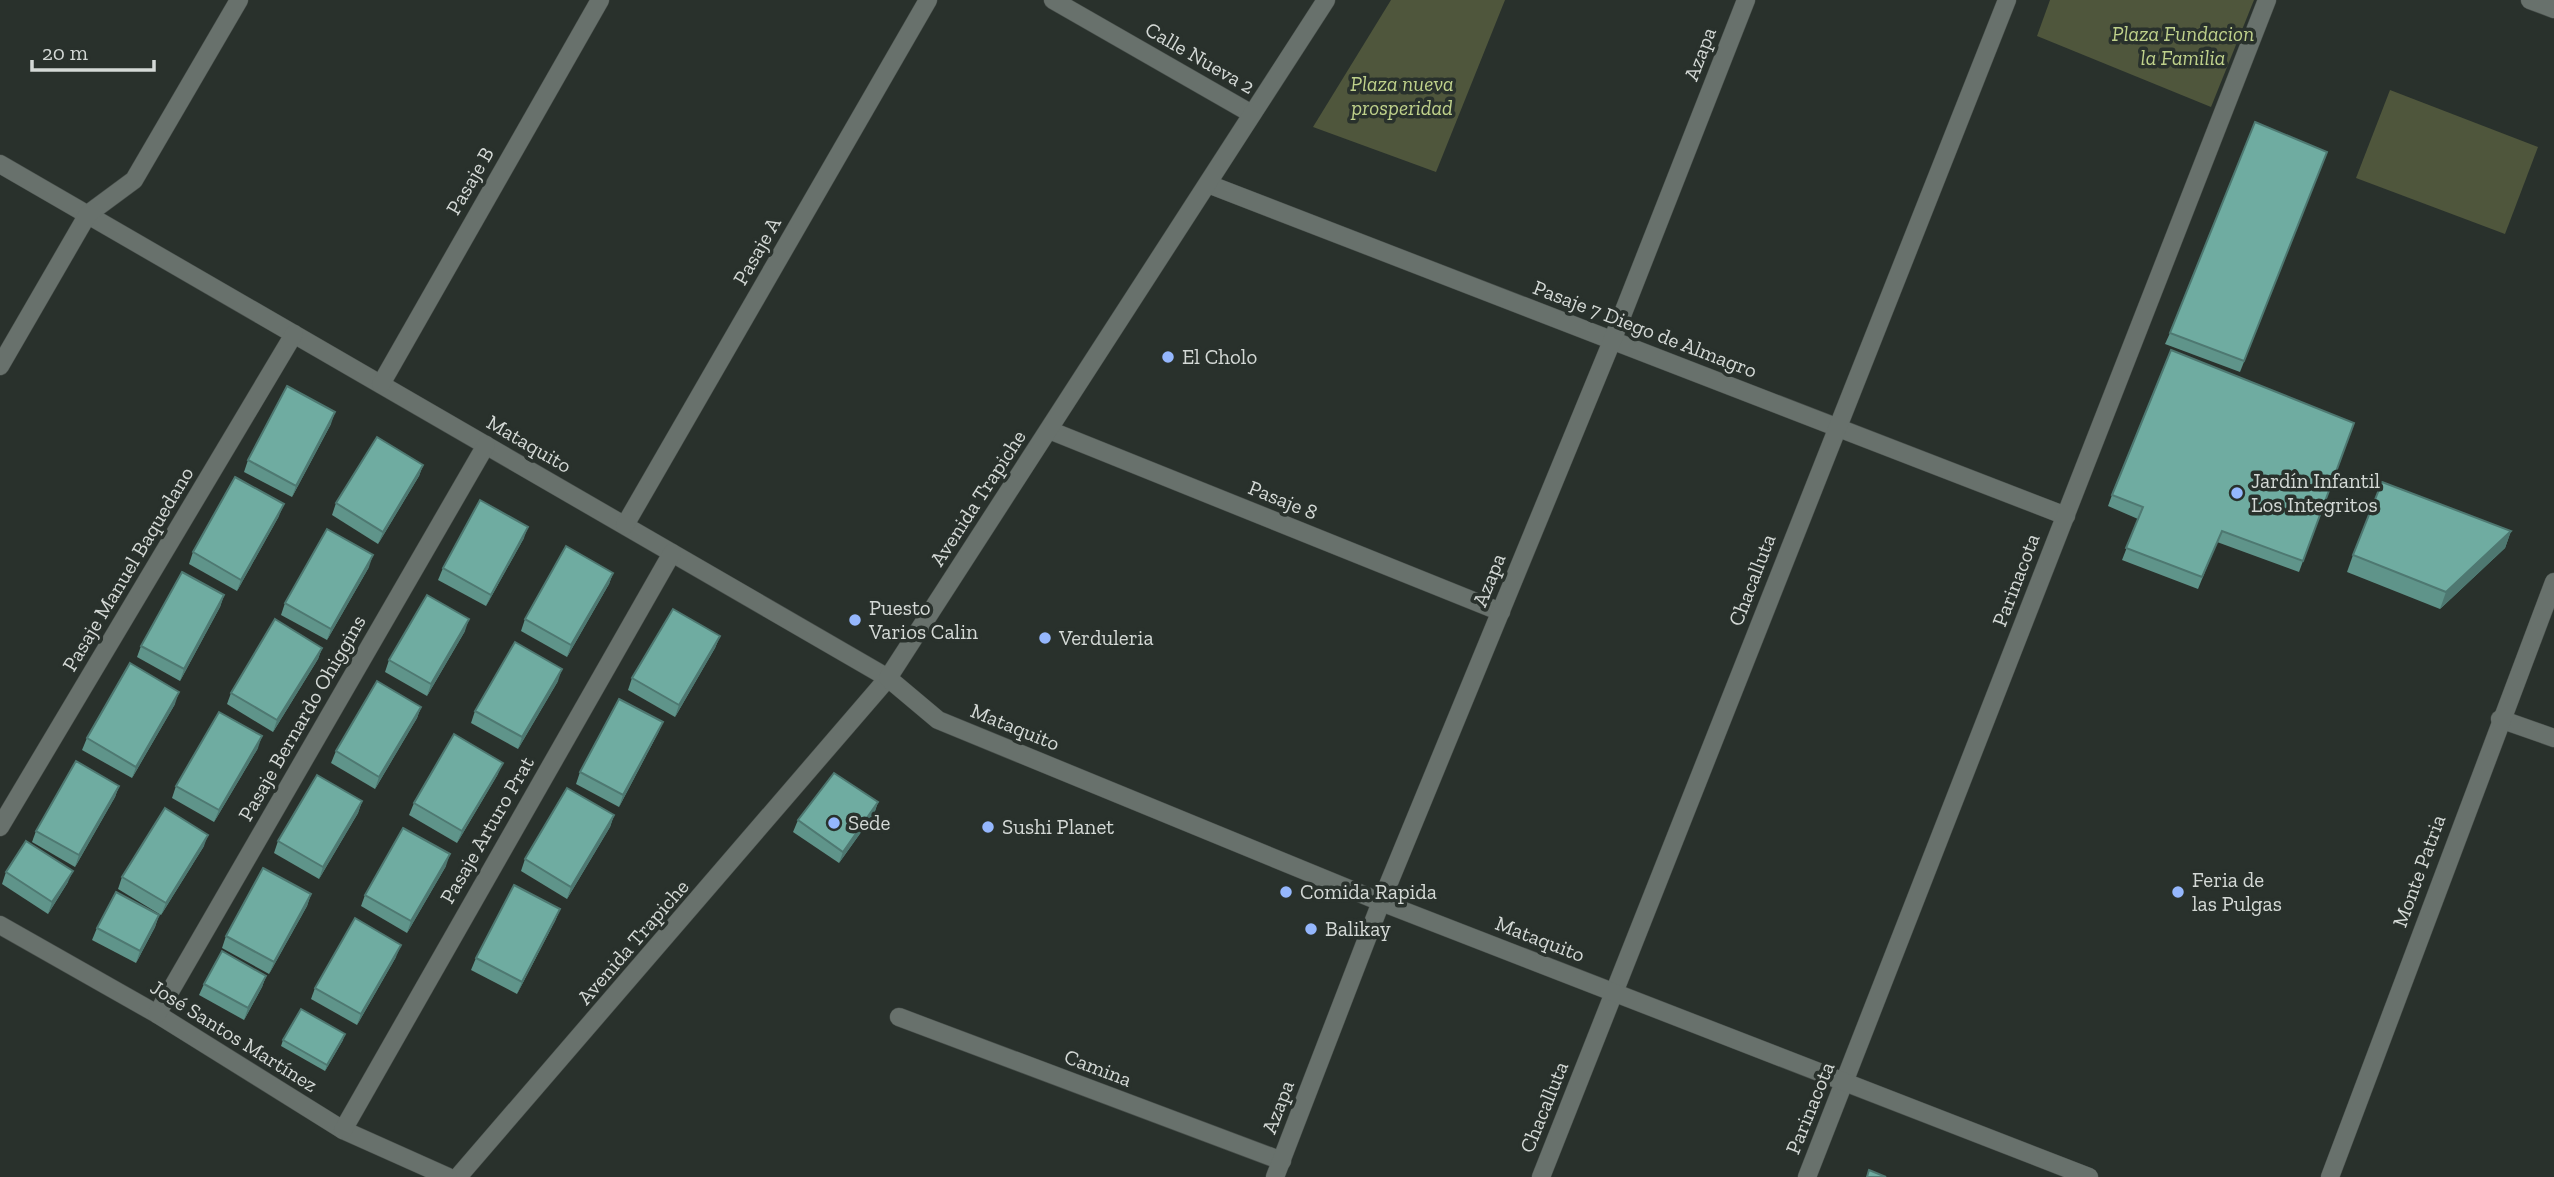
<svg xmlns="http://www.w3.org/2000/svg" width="2554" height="1177" viewBox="0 0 2554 1177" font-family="'Zilla Slab',serif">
<rect width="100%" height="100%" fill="#29312c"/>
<!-- green -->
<g fill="#4f563c">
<path d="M1391,0H1505L1436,172L1313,127Z"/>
<path d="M2050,0H2254L2211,107L2037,36Z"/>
<path d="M2390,90L2538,147L2505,234L2356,178Z"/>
</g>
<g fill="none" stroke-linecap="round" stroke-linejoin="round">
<defs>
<g id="minor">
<path d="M1053,0L1252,114"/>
<path d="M2530,0L2554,9"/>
<path d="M0,164L888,678L458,1177"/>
<path d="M1208,184L2066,516"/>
<path d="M0,366L88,214L134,180L239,0"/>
<path d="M381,384L600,0"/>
<path d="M1049,430L1501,612"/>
<path d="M625,525L928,0"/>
<path d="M2500,719L2554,738"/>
<path d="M0,827L294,334"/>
<path d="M0,925L157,1014L343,1130L448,1177"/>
<path d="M157,1014L486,445"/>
<path d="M899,1017L1282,1161"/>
<path d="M343,1130L672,553"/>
<path d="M1275,1177L1381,902L1612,341L1746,0"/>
<path d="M1541,1177L2007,0"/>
<path d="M1807,1177L2267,0"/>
<path d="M2330,1177L2554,582"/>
</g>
<path id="tertiary" d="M1326,0L888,678L938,720L1381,902L2089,1177"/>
</defs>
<!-- minor casing -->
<use href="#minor" stroke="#484f4b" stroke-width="19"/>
<!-- tertiary casing -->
<use href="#tertiary" stroke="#484f4b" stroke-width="19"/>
<!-- minor -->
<use href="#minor" stroke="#68716c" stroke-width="18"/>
<!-- tertiary -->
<use href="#tertiary" stroke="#68716c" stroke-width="18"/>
</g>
<!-- wall -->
<g fill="#5f948a">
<path d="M2327,152L2240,372L2165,344L2170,333Z"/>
<path d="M2354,423L2299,572L2217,542L2198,589L2122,560L2138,519L2108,506L2112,495Z"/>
<path d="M331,424L292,497L244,472L248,460Z"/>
<path d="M423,465L419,476L378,544L332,515L336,503Z"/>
<path d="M279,516L237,591L189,564L193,552Z"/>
<path d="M2511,531L2505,548L2440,609L2347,572L2353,555Z"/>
<path d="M524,538L486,606L438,580L443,568Z"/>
<path d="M369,567L327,640L281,615L285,603Z"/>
<path d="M613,573L609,584L567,657L521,631L525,619Z"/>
<path d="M224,595L220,607L180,681L137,657L141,646Z"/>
<path d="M465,631L427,696L385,672L389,660Z"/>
<path d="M720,636L715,648L675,717L628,690L632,678Z"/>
<path d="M322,648L318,659L273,732L227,704L231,693Z"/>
<path d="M558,681L518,749L471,723L475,711Z"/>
<path d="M175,704L132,778L82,750L87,738Z"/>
<path d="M421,707L417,718L375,789L331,763L336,751Z"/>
<path d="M663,722L658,733L619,807L576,784L580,772Z"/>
<path d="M258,748L214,822L172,798L176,786Z"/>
<path d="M498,774L457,843L409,815L414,803Z"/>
<path d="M119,786L115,797L75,867L32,842L36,831Z"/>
<path d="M362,801L358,813L319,879L274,853L278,841Z"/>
<path d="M878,802L874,814L839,863L793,832L798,820Z"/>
<path d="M614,815L610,827L567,899L521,871L525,859Z"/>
<path d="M204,846L161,915L118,889L122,877Z"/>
<path d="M446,866L407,933L361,906L365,895Z"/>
<path d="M6,872L68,882L48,914L2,884Z"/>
<path d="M311,894L307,906L269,974L222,948L226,936Z"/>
<path d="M560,909L555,921L517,994L471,970L476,958Z"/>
<path d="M159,915L155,927L136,963L92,940L97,928Z"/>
<path d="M396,957L357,1025L311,999L315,988Z"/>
<path d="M266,976L262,987L244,1020L199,995L204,984Z"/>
<path d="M283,1040H343L325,1071L281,1046Z"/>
</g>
<!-- shaded-wall -->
<g fill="#4e7871">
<path d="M335,412L331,424L292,497L296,486Z"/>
<path d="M423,465L419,476L378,544L383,532Z"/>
<path d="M284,504L279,516L237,591L241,580Z"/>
<path d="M528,527L524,538L486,606L491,595Z"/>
<path d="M2511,531L2505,548L2440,609L2446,592Z"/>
<path d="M373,555L369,567L327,640L331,629Z"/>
<path d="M613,573L609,584L567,657L571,645Z"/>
<path d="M224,595L220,607L180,681L184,669Z"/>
<path d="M469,619L465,631L427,696L431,684Z"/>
<path d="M720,636L715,648L675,717L679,705Z"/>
<path d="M322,648L318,659L273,732L277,720Z"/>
<path d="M562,669L558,681L518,749L522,737Z"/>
<path d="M179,692L175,704L132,778L136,767Z"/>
<path d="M421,707L417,718L375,789L379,777Z"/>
<path d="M663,722L658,733L619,807L623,795Z"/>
<path d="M262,736L258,748L214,822L219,810Z"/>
<path d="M503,763L498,774L457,843L462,831Z"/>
<path d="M119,786L115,797L75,867L79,855Z"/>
<path d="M362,801L358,813L319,879L323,867Z"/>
<path d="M878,802L874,814L839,863L843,852Z"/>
<path d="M614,815L610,827L567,899L571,887Z"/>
<path d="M208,835L204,846L161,915L166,903Z"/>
<path d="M450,854L446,866L407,933L411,921Z"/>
<path d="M73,871L68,882L48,914L52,902Z"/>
<path d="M311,894L307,906L269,974L274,962Z"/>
<path d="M560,909L555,921L517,994L522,982Z"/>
<path d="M159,915L155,927L136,963L140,951Z"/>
<path d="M401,945L396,957L357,1025L361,1014Z"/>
<path d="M266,976L262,987L244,1020L248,1008Z"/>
<path d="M345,1034L343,1040L325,1071L327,1065Z"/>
</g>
<!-- building -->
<g fill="#6faca1" stroke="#4e7871" stroke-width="2">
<path d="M2255,122L2327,152L2244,361L2170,333Z"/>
<path d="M2171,350L2354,423L2303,561L2222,531L2202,577L2126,548L2143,507L2112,495Z"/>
<path d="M287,386L335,412L296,486L248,460Z"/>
<path d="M377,437L423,465L383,532L336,503Z"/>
<path d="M235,477L284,504L241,580L193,552Z"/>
<path d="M2382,482L2511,531L2446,592L2353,555Z"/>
<path d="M480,500L528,527L491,595L443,568Z"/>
<path d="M327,529L373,555L331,629L285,603Z"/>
<path d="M566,546L613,573L571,645L525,619Z"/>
<path d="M182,572L224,595L184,669L141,646Z"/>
<path d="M427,595L469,619L431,684L389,660Z"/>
<path d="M673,609L720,636L679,705L632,678Z"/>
<path d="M275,619L322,648L277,720L231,693Z"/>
<path d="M515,642L562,669L522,737L475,711Z"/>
<path d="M130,663L179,692L136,767L87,738Z"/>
<path d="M377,681L421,707L379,777L336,751Z"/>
<path d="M619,699L663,722L623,795L580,772Z"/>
<path d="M219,712L262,736L219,810L176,786Z"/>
<path d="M454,734L503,763L462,831L414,803Z"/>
<path d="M76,761L119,786L79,855L36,831Z"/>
<path d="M834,773L878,802L843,852L798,820Z"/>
<path d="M317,775L362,801L323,867L278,841Z"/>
<path d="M567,788L614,815L571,887L525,859Z"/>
<path d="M165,808L208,835L166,903L122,877Z"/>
<path d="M403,828L450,854L411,921L365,895Z"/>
<path d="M26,841L73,871L52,902L6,872Z"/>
<path d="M263,868L311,894L274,962L226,936Z"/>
<path d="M514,885L560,909L522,982L476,958Z"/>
<path d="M116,892L159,915L140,951L97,928Z"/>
<path d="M355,918L401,945L361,1014L315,988Z"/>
<path d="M222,951L266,976L248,1008L204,984Z"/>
<path d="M301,1009L345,1034L327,1065L283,1040Z"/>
<path d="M1869,1170L1886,1177H1867Z"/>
</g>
<!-- markers -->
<g fill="#95b7fd" stroke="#29312c" stroke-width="2.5">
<circle cx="1168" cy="357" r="7"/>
<circle cx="2237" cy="493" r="7"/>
<circle cx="855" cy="620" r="7"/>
<circle cx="1045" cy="638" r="7"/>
<circle cx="834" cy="823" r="7"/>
<circle cx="988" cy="827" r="7"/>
<circle cx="1286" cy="892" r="7"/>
<circle cx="2178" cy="892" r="7"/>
<circle cx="1311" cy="929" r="7"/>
</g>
<g text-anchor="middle" stroke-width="7" stroke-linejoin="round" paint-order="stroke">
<!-- park labels -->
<g font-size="21" font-style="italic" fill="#bfd18b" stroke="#29312c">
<text x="2183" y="41">Plaza Fundacion<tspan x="2183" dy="24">la Familia</tspan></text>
<text x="1402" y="91">Plaza nueva<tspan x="1402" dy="24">prosperidad</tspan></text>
</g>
<!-- street labels -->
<g font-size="21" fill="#d4d9d6" stroke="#29312c">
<text transform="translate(1700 54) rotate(-69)" y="7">Azapa</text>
<text transform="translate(1200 58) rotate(30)" y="7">Calle Nueva 2</text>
<text transform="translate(470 181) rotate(-60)" y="7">Pasaje B</text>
<text transform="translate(757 251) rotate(-60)" y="7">Pasaje A</text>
<text transform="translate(1645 329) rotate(21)" y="7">Pasaje 7 Diego de Almagro</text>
<text transform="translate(529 444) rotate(30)" y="7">Mataquito</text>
<text transform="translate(978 498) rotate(-57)" y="7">Avenida Trapiche</text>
<text transform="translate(1283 500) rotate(22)" y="7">Pasaje 8</text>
<text transform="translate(128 569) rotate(-59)" y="7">Pasaje Manuel Baquedano</text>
<text transform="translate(1489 580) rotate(-68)" y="7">Azapa</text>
<text transform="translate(1752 580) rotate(-69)" y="7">Chacalluta</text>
<text transform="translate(2016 580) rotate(-69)" y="7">Parinacota</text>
<text transform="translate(302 718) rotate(-60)" y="7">Pasaje Bernardo Ohiggins</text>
<text transform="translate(1015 727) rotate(22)" y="7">Mataquito</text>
<text transform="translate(487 830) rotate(-60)" y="7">Pasaje Arturo Prat</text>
<text transform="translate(2419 871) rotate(-70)" y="7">Monte Patria</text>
<text transform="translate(1540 939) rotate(21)" y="7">Mataquito</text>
<text transform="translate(633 942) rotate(-49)" y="7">Avenida Trapiche</text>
<text transform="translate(234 1036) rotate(32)" y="7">José Santos Martínez</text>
<text transform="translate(1098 1068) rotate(21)" y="7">Camina</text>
<text transform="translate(1278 1107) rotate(-69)" y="7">Azapa</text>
<text transform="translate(1544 1107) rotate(-68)" y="7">Chacalluta</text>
<text transform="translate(1810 1108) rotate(-68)" y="7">Parinacota</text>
</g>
<!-- poi labels -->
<g font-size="21" fill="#d4d9d6" stroke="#29312c" text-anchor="start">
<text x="1182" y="364">El Cholo</text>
<text x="2251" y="488">Jardín Infantil<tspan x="2251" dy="24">Los Integritos</tspan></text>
<text x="869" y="615">Puesto<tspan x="869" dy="24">Varios Calin</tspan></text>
<text x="1059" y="645">Verduleria</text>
<text x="848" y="830">Sede</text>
<text x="1002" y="834">Sushi Planet</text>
<text x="2192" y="887">Feria de<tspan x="2192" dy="24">las Pulgas</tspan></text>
<text x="1300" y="899">Comida Rapida</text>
<text x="1325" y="936">Balikay</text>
</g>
</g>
<!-- scale -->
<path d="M32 60v10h122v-10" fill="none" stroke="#d4d9d6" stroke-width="3.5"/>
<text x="42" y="60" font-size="21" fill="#d4d9d6" stroke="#29312c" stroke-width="5" paint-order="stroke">20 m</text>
</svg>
